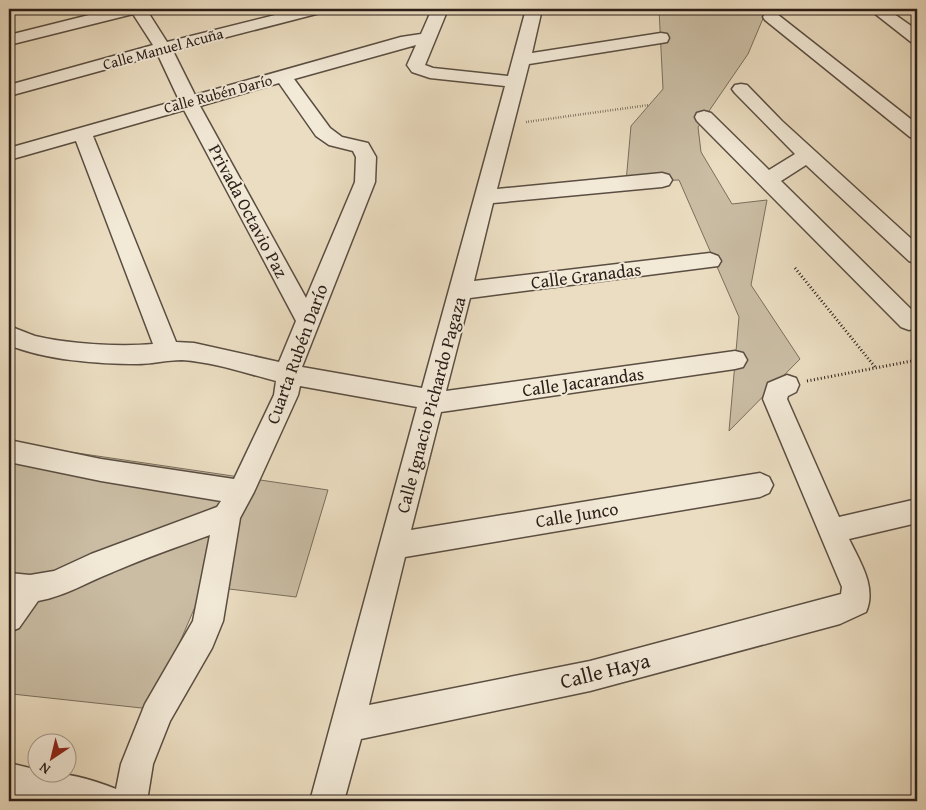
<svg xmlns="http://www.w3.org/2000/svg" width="926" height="810" viewBox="0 0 926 810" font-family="'Gentium Book Plus',serif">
<rect width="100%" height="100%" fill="#ebddc1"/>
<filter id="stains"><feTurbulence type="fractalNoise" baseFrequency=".004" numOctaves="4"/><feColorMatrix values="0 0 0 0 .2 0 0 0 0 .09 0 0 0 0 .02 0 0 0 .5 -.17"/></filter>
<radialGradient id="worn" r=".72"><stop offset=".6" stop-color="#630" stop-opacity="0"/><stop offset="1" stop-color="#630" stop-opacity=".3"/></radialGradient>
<!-- green -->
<g fill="#cabda4" stroke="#7a6e5e">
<path d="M659,9H767L748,54L698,127L701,152L732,204L767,200L751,285L800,359L729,431L739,317L679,180L626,182L631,126L663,89Z"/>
<path d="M9,443L328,490L296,597L204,586L151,709L12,694L9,700Z"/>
</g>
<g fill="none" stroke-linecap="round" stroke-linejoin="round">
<defs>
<g id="minor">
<path d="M113,9H146L167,42L299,9H326L324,12L173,51L195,95L401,37L421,34L432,9H448L425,65L433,68L508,76L526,9H542L532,53L661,33L667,34L669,38L667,42L661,43L529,64L497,189L662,173L669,175L672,180L669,185L662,187L493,203L474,281L710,253L718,256L721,261L718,266L470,298L446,391L735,351L743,353L747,360L743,367L735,369L441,412L411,530L760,473L769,477L773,485L769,493L760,497L405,557L369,705L590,661L841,594L842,587L763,399L768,383L787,375L796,378L799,385L796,392L788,396L787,399L839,517L917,499V523L849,539C860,562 877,587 866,612L840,624L590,691L361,739L344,801H310L417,407L300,386L298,395L254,492L240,518L223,621L212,648L170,721L153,764L147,801H30L9,797V763L38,770V772C63,772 92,779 116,789L121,764L145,704L193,621L210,535C177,547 145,558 113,572C87,582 66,596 38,601L19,628L9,632V573L30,575L54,571L91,554L217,507L221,501L101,481L9,462V440L101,459L234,479L274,395L276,381C245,373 213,362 182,360C167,360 152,364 137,364C98,364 45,360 9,345V326C18,329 26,333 35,336C68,344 119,347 153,344L76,141L9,160V148L179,100L158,55L9,96V85L153,45L133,14L9,45V35ZM416,45L407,65L412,72L430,78L505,86L422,388L302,367L375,182L376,157L368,143L342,137L330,128L294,79ZM279,83L316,136L329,145L353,151L356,157L355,182L306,298L200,106ZM184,110L296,321L279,362L194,343L176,342L93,136Z"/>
<path d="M869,9H887L917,30V43L911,42Z"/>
<path d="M771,12L777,14L917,124V139L910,137L765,20L763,17L765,14Z"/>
<path d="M741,84L747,85L782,121L917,244V264L909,261L806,165L781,181L917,315V327L909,330L901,327L697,121L695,117L697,113L704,111L711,113L769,170L795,154L735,93L732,89L735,85Z"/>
</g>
</defs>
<!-- minor casing -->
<use href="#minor" stroke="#5a4e42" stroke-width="3"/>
<!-- path-far1 -->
<path stroke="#2a1e18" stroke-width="2.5" stroke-dasharray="0.5 2" stroke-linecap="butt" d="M526,122L649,105"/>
<!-- path -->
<g stroke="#2a1e18" stroke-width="3" stroke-dasharray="1 2.5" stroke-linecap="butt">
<path d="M795,268L875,367"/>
<path d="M807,381L917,360"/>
</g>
<!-- minor -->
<use href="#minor" fill="#f2e9d7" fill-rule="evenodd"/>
</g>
<g text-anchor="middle" stroke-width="4" stroke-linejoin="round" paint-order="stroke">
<!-- far-street labels -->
<g font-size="15" fill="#2a1e18" stroke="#f2e9d7">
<text transform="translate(163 49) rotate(-15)" y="5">Calle Manuel Acuña</text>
<text transform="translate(218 94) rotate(-15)" y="5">Calle Rubén Darío</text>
</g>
<!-- street labels -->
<g font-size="18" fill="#2a1e18" stroke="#f2e9d7">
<text transform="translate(248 211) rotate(62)" y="6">Privada Octavio Paz</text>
<text transform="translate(586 276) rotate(-7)" y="6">Calle Granadas</text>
<text transform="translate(297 354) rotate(-70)" y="6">Cuarta Rubén Darío</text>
<text transform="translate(583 382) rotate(-8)" y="6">Calle Jacarandas</text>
<text transform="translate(431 405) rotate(-75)" y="6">Calle Ignacio Pichardo Pagaza</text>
<text transform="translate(577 515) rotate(-9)" y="6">Calle Junco</text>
</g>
<!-- near-street labels -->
<g font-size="21" fill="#2a1e18" stroke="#f2e9d7">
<text transform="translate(605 671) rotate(-14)" y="7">Calle Haya</text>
</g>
</g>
<!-- margin -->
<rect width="926" height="810" fill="none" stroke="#ebddc1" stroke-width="30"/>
<rect x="10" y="10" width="906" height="790" fill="none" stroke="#2a1e18" stroke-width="2.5"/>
<rect x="15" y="15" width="896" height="780" fill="none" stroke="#2a1e18"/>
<!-- north arrow -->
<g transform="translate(52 758) rotate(215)"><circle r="24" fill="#f2e9d7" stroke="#a2988b"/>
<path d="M0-4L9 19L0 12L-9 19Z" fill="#8f2418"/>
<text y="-8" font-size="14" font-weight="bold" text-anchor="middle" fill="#2a1e18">N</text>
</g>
<rect width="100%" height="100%" filter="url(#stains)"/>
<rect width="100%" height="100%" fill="url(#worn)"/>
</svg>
